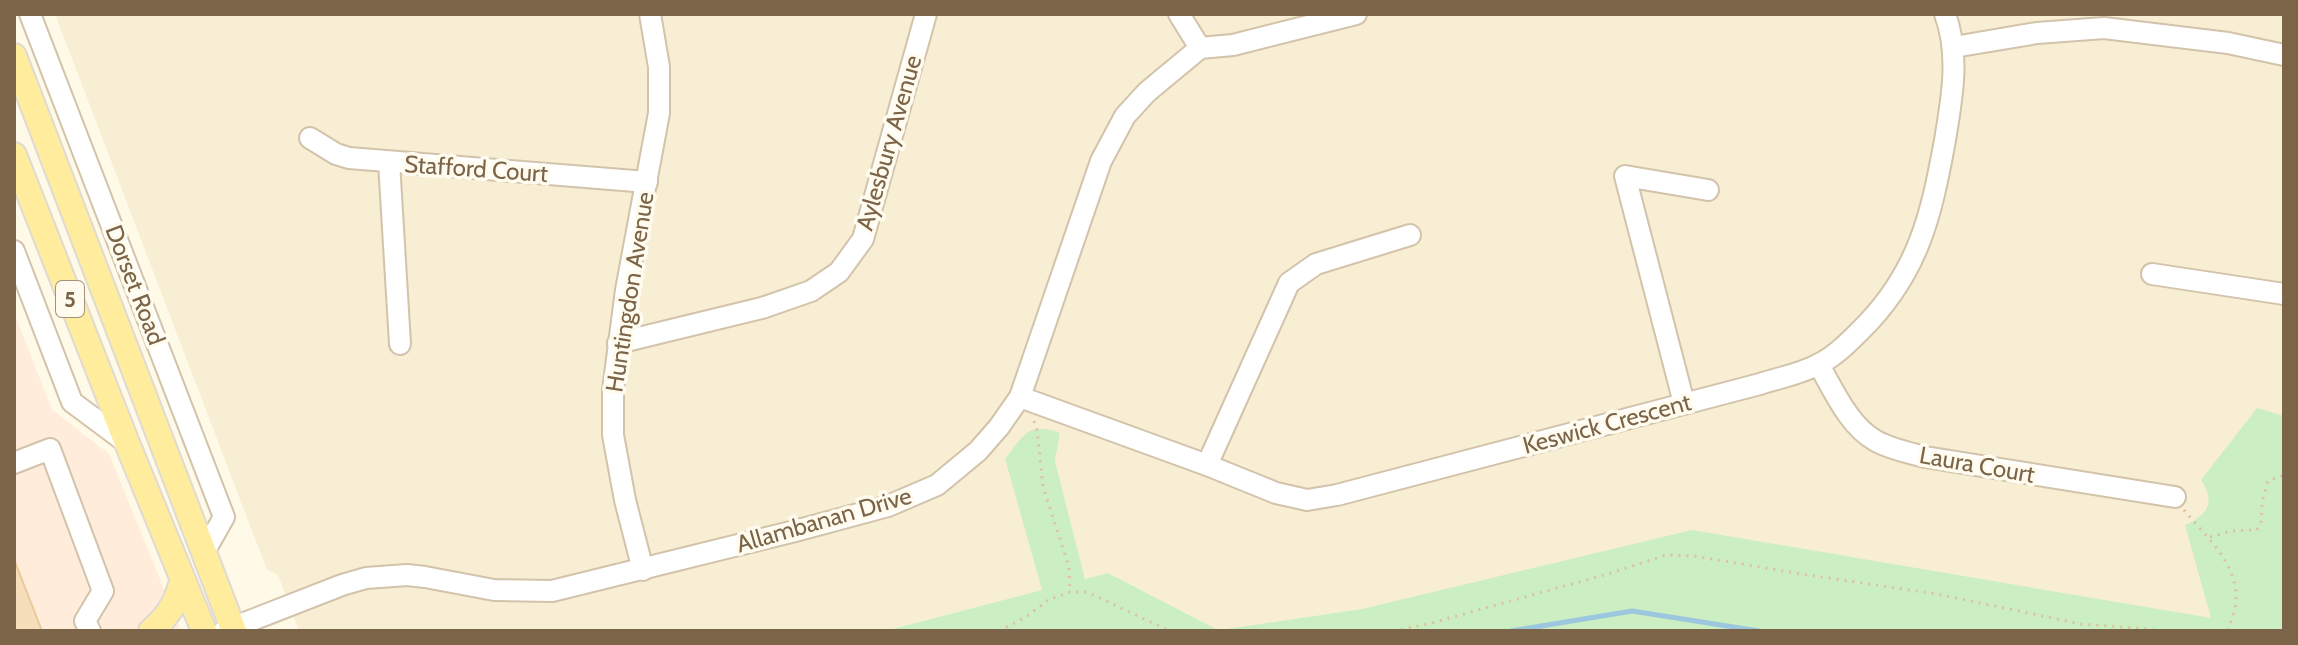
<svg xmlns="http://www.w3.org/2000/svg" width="2298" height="645" viewBox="0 0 2298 645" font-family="Cabin,sans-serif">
<rect width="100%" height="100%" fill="#fefae7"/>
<!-- residential -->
<path fill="#f7eed4" d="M55,14H2284V630L1362,609L1218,630L1108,573L1085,579L1055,461L1060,433L1005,459L1042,590L885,631H299L278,575L267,570Z"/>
<!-- commercial -->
<path fill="#ffecda" d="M14,313L52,410L109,454L181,631H14Z"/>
<!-- park -->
<path fill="#cceec3" d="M2257,408L2284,416V631H885L1042,590L1005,459C1023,436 1028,421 1060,433L1055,461L1085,579L1108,573L1218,630L1362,609L1692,530L2211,618L2185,525C2208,515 2216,502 2201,480Z"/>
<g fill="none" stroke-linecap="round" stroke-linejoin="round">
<!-- stream -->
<path stroke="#9dc7de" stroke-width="5" d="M1511,631L1632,611L1759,631"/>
</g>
<!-- building -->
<path fill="#f7debb" stroke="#ebc99a" stroke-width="2" d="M14,562H15L42,631H14Z"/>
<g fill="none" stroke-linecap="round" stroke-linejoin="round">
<defs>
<g id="minor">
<path d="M30,14L224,517L203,554"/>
<path d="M1179,14L1200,48"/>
<path d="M1954,47L2037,33L2104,28L2228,43L2284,55"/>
<path d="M310,138L336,154L349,158L647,182"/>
<path d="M389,162L400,344"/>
<path d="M14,251L72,402L127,443"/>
<path d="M2152,274L2284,294"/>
<path d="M618,343L762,308L811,291L839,272L863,239L926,14"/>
<path d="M1819,365C1834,391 1849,426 1876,441C1891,449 1909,453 1925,457L2175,497"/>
<path d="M1020,397L1207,465L1276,493L1307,500L1337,495L1760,384C1778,378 1800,374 1817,365C1833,358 1848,343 1860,331C1918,274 1931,217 1945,140C1952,98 1960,55 1945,14"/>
<path d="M1684,403L1625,176L1708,190"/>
<path d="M14,463L50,449L103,591L85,621L90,631"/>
<path d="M1207,465L1289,283L1316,264L1410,235"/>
<path d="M643,570L625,500L613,435V390L626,290L659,113V67L650,14"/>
<path d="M224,631L342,585L366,578L407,575L425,577L494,590L552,591L795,531L888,506L937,485L978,451L999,427L1020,397L1101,161L1125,116L1147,92L1200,48L1233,45L1356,14"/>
</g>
<g id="major">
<path d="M14,56L234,631"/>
<path d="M14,155L127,443L204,631"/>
<path d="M151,631C169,615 175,605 182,582"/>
</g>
</defs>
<!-- minor casing -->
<use href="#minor" stroke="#d2c3aa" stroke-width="24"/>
<!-- major casing -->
<use href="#major" stroke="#dfdad3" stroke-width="28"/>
<!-- path -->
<g stroke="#ddc29d" stroke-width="3" stroke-dasharray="2 6" stroke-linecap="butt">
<path d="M1034,421L1037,430L1043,487L1069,567L1070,592"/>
<path d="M2184,510C2206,537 2238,563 2236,601C2236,610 2231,622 2227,631"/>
<path d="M2210,537L2231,531L2257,530L2261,523L2262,502L2268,481L2284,475"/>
<path d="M999,631L1026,617L1048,600L1070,592H1087L1170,631"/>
<path d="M1393,631L1428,624L1611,573L1666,555L1694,556L1801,574L1937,594L2081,624L2149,629L2157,631"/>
</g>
<!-- minor -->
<use href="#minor" stroke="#fff" stroke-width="20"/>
<!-- major -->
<use href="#major" stroke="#ffed9d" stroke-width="24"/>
</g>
<g text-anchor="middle" stroke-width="7" stroke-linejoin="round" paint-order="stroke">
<!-- shield labels -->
<rect fill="#fffcef" stroke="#a3927a" stroke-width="2" x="56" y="281" width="28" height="36" rx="6"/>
<g font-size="22" font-weight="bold" fill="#7b6448">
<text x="70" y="307">5</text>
</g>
<!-- street labels -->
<g font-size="24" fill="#7b6448" stroke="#fffcef">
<text transform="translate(889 143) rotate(-74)" y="8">Aylesbury Avenue</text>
<text transform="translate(476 169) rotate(4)" y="8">Stafford Court</text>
<text transform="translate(135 285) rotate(69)" y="8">Dorset Road</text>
<text transform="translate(630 292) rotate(-81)" y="8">Huntingdon Avenue</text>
<text transform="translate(1607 424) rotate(-15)" y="8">Keswick Crescent</text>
<text transform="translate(1977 465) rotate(10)" y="8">Laura Court</text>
<text transform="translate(824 520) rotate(-16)" y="8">Allambanan Drive</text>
</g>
</g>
<!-- border -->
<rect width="2298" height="645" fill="none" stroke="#7b6448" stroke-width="32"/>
</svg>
